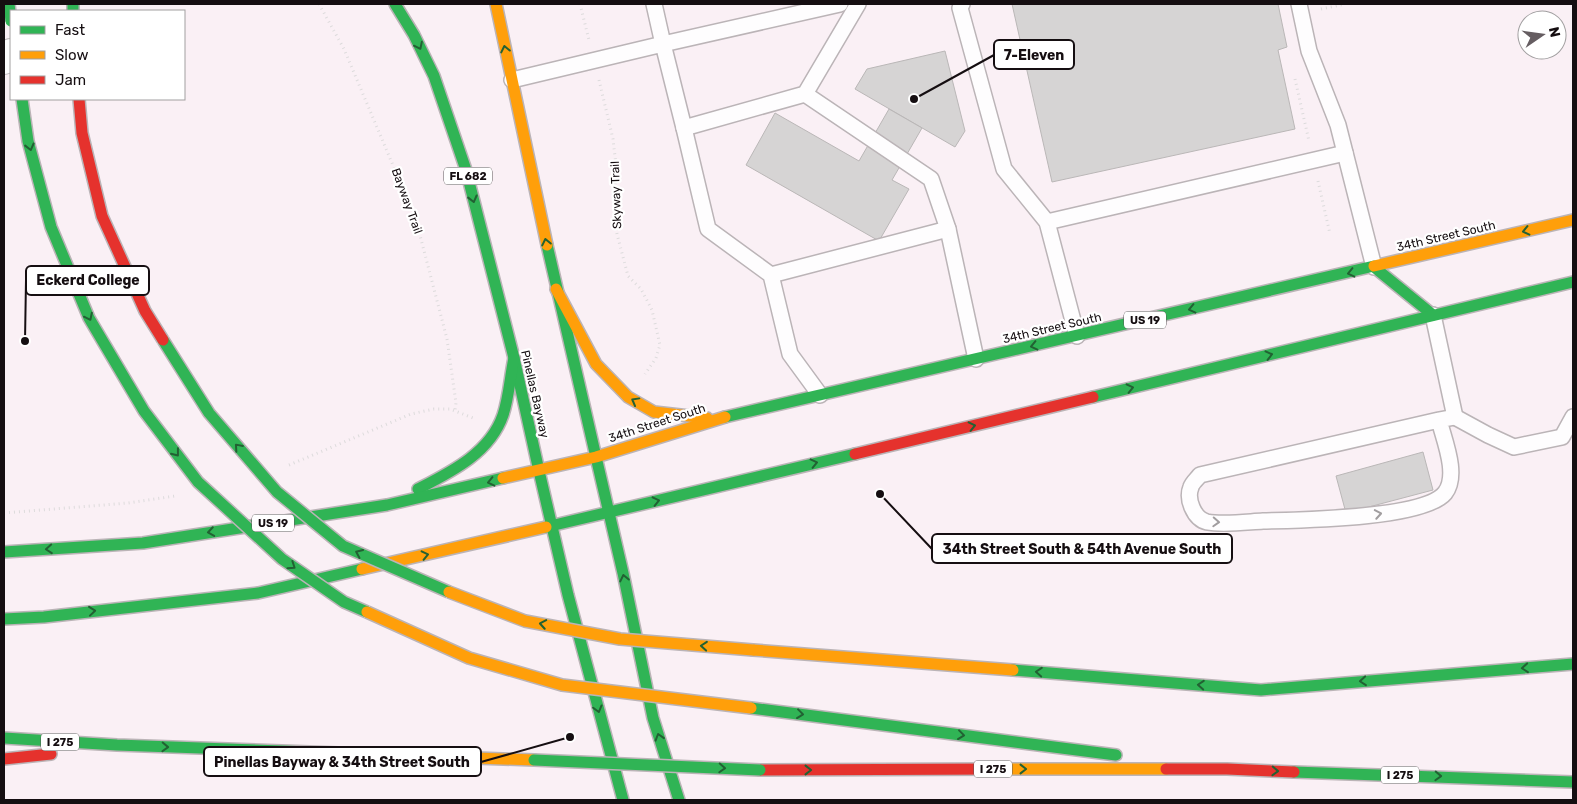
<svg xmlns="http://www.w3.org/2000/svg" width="1577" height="804" viewBox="0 0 1577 804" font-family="Rubik,sans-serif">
<rect width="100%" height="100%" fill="#faf0f5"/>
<!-- building -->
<g fill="#d6d4d4" stroke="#bab7b7">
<path d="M1012,4H1278L1287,47L1278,50L1295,129L1052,182Z"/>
<path d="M945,51L965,131L955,147L855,89L867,69Z"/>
<path d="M889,109L922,128L892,180L909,189L879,241L746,165L775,113L859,161Z"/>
<path d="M1423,452L1433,490L1346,513L1336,476Z"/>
</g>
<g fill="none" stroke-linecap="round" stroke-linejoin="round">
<defs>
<g id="lane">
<path d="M654,4L663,44L840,4"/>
<path d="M962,4L960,8L1004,169L1047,222L1077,336"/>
<path d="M1299,4L1309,51L1338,125L1374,267"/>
<path d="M512,80L663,44L684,128L708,229L771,275L790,354L820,395"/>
<path d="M805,94L931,179L948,229"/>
<path d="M684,128L805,94L858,4"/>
<path d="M1047,222L1345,153"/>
<path d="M771,275L948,229L976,359"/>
<path d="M1433,315L1455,417L1439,420L1200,475C1197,479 1192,483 1191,487C1186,499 1194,519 1207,522C1223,525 1246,522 1263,521C1298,520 1424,519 1445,493C1459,475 1444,440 1439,420"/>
<path d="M1455,417L1488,435L1514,447L1562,437L1573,417"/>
</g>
<path id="street" d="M4,60L11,53"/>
<g id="fast">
<path d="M73,4V11"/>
<path d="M395,4L414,35L434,76L466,170L514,358L539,471"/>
<path d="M547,245L596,457"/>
<path d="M1374,267L1433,315"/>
<path d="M1093,397L1573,282"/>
<path d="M725,417L1374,266"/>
<path d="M596,457L623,573L653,718L679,800"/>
<path d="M539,471L568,595L623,800"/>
<path d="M418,489C451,472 490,453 503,415C509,397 510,377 514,358"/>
<path d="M546,527L855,454"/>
<path d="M4,552L143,543L387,505L503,478"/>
<path d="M4,619L44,617L258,593L362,569"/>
<path d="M1013,670L1261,690L1573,664"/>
<path d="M751,708L1116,755"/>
<path d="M4,738L117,745L366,754"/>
<path d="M1294,772L1573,782"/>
</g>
<g id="slow">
<path d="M496,4L547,245"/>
<path d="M1374,266L1573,220"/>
<path d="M556,289L596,364L628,397L654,412L707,418"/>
<path d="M503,478L596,457L725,417"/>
<path d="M362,569L546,527"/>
<path d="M753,650L1013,670"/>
<path d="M366,754L534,760"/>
<path d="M997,769H1166"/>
</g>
<g id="jam">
<path d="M855,454L1093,397"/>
<path d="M4,759L51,754"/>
<path d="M1166,769H1227L1294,772"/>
<path d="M760,770L997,769"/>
</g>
</defs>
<!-- lane casing -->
<use href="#lane" stroke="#bbb4b7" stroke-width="18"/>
<!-- street casing -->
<use href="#street" stroke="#bbb4b7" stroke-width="30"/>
<!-- fast casing -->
<use href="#fast" stroke="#bbb4b7" stroke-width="14"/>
<!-- slow casing -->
<use href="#slow" stroke="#bbb4b7" stroke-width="14"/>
<!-- jam casing -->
<use href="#jam" stroke="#bbb4b7" stroke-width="14"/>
<!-- path -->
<g stroke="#dddbdc" stroke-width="3" stroke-dasharray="1 4" stroke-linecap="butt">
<path d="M319,4L344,49L416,220L447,339L456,403L455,410"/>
<path d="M580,4L589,40"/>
<path d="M1321,9L1345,4"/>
<path d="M1295,79L1309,141"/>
<path d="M599,80L613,139L616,165L614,208L617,234L628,276L641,289L652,310L660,345L656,358L645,374"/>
<path d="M1318,181L1330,234"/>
<path d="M289,465L411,414L434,409H450L473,418"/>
<path d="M4,513L128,503L175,496"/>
</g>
<!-- lane -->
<use href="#lane" stroke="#fefdfe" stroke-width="15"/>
<!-- street -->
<use href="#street" stroke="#fefdfe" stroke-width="28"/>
<!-- fast -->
<use href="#fast" stroke="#30b455" stroke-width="11"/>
<!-- slow -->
<use href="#slow" stroke="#ff9f0a" stroke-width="11"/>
<!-- jam -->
<use href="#jam" stroke="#e5322d" stroke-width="11"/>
<defs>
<g id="fast-bridge">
<path d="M9,4L11,21"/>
<path d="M22,99L28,141L51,227L89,318L144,411L198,482L282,559L344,602L367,612"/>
<path d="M163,340L209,413L277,492L343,546L449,592"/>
<path d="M534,760L760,770"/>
</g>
<g id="slow-bridge">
<path d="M449,592L525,621L620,639L753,650"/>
<path d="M367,612L469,658L562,685L751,708"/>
</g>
<path id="jam-bridge" d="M79,99L82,133L102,216L145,311L163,340"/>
</defs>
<!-- fast-bridge casing -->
<use href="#fast-bridge" stroke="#bbb4b7" stroke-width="14" stroke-linecap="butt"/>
<!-- slow-bridge casing -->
<use href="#slow-bridge" stroke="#bbb4b7" stroke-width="14" stroke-linecap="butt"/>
<!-- jam-bridge casing -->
<use href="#jam-bridge" stroke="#bbb4b7" stroke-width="14" stroke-linecap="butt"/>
<!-- fast-bridge -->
<use href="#fast-bridge" stroke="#30b455" stroke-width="11"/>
<!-- slow-bridge -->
<use href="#slow-bridge" stroke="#ff9f0a" stroke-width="11"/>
<!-- jam-bridge -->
<use href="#jam-bridge" stroke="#e5322d" stroke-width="11"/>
</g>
<!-- one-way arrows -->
<defs><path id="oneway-chevron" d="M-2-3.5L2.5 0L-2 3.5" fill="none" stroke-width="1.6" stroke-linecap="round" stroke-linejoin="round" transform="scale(1.25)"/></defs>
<g stroke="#226133">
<use href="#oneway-chevron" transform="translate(419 46) rotate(64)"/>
<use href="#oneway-chevron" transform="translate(505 49) rotate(-102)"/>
<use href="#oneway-chevron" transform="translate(30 147) rotate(76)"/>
<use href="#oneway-chevron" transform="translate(473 199) rotate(76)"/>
<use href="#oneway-chevron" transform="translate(1526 231) rotate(167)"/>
<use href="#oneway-chevron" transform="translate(546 242) rotate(-102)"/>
<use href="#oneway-chevron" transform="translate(1351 273) rotate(167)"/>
<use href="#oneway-chevron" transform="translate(1192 309) rotate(167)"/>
<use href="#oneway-chevron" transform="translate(89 317) rotate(64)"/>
<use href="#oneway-chevron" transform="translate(1034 346) rotate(167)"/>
<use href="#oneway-chevron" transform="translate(1269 355) rotate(-14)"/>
<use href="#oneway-chevron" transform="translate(1130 388) rotate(-13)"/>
<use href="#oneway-chevron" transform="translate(635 401) rotate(-151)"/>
<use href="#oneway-chevron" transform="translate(972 426) rotate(-13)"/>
<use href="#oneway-chevron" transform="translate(238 447) rotate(-131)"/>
<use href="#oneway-chevron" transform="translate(176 453) rotate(52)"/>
<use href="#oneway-chevron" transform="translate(814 463) rotate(-13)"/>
<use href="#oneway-chevron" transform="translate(491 482) rotate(167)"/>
<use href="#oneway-chevron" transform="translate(656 501) rotate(-13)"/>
<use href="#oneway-chevron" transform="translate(211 532) rotate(171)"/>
<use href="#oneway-chevron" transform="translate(49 549) rotate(176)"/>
<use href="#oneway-chevron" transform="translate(359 553) rotate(-156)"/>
<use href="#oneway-chevron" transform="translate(425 555) rotate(-13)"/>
<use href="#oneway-chevron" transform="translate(292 566) rotate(34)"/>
<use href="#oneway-chevron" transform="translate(624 578) rotate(-102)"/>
<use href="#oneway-chevron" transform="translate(92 611) rotate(-6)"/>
<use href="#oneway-chevron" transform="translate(543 624) rotate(-170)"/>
<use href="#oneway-chevron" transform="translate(704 646) rotate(-175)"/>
<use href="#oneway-chevron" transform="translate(1525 668) rotate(175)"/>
<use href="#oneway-chevron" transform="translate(1039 672) rotate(-176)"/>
<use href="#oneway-chevron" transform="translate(1363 681) rotate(175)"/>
<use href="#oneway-chevron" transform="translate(1201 685) rotate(-176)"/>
<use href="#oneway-chevron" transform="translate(598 709) rotate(75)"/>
<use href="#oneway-chevron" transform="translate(800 714) rotate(7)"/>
<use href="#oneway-chevron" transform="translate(961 735) rotate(7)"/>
<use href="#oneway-chevron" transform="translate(659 737) rotate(-107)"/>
<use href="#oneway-chevron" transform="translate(165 747) rotate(2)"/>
<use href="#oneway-chevron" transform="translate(722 768) rotate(3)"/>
<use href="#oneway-chevron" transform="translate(1023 769)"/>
<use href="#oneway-chevron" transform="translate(808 770)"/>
<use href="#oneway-chevron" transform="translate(1275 771) rotate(2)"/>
<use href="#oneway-chevron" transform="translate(1438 776) rotate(2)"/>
</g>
<g stroke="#a19d9f">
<use href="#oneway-chevron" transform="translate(1378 514) rotate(-10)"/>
<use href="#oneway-chevron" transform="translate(1216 522) rotate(3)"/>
</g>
<g text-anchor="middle" stroke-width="4.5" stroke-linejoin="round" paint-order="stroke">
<!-- shield labels -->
<g fill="#fff" stroke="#5b5658" stroke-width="1">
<rect x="444" y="167.5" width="48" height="17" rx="4"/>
<rect x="1124" y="311.5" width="42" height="17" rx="4"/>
<rect x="252" y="514.5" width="42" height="17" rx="4"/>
<rect x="41" y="733.5" width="38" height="17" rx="4"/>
<rect x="974" y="760.5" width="38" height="17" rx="4"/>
<rect x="1381" y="766.5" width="38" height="17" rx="4"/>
</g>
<g font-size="11" font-weight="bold" fill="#150e11">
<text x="468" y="180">FL 682</text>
<text x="1145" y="324">US 19</text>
<text x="273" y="527">US 19</text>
<text x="60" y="746">I 275</text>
<text x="993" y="773">I 275</text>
<text x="1400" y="779">I 275</text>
</g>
<!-- street labels -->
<g font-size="12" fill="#150e11" stroke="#fff">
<text transform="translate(616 195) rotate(-92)" y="4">Skyway Trail</text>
<text transform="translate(407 201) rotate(70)" y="4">Bayway Trail</text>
<text transform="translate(1446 236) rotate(-13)" y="4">34th Street South</text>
<text transform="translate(1052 328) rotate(-13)" y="4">34th Street South</text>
<text transform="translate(535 394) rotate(77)" y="4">Pinellas Bayway</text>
<text transform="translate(657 423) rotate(-18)" y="4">34th Street South</text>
</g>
</g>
<!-- callouts -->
<path fill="none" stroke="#150e11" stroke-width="2" d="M914 99L994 55M25 341L26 280M880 494L932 549M570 737L481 762"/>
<g fill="#150e11" stroke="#fff" stroke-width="2">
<circle cx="914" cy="99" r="5"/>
<circle cx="25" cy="341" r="5"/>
<circle cx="880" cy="494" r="5"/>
<circle cx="570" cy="737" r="5"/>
</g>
<g fill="#fff" stroke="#150e11" stroke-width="2">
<rect x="994" y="40" width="80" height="29" rx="5"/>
<rect x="26" y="266" width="123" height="29" rx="5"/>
<rect x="932" y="534" width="300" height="29" rx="5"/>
<rect x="204" y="747" width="277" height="29" rx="5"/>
</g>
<g font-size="14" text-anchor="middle" font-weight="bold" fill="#150e11">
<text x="1034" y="60">7-Eleven</text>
<text x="88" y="285">Eckerd College</text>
<text x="1082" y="554">34th Street South &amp; 54th Avenue South</text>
<text x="342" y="767">Pinellas Bayway &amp; 34th Street South</text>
</g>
<!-- border -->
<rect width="1577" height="804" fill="none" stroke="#150e11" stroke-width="10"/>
<!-- legend -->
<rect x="10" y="10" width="175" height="90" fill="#ffffff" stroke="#a19fa0"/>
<rect x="20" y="26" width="25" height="8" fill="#30b455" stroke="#a19fa0"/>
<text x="55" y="35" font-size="15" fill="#150e11">Fast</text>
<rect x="20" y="51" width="25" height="8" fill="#ff9f0a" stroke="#a19fa0"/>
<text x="55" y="60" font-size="15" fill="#150e11">Slow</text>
<rect x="20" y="76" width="25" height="8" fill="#e5322d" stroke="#a19fa0"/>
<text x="55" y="85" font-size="15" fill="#150e11">Jam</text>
<!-- north arrow -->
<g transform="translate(1542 35) rotate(77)"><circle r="24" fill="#ffffff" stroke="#a19fa0"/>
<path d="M0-4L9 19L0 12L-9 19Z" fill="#655d61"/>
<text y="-8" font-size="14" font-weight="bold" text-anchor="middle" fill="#150e11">N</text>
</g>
</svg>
